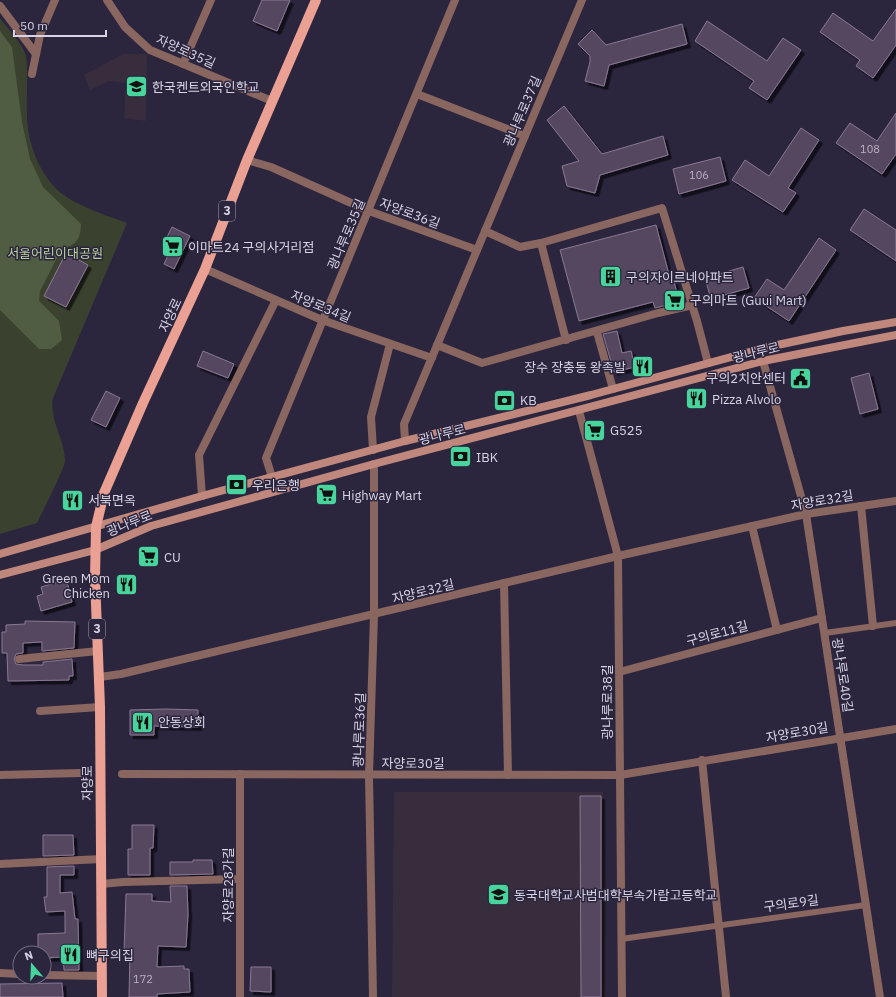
<svg xmlns="http://www.w3.org/2000/svg" width="896" height="997" viewBox="0 0 896 997" font-family="'IBM Plex Sans','Noto Sans KR',sans-serif">
<defs>
<filter id="shadow"><feDropShadow dx="3.5" dy="3.5" stdDeviation="0" flood-color="#0009"/></filter>
</defs>
<rect width="100%" height="100%" fill="#2b253e"/>
<!-- education -->
<g fill="#372d3c">
<path d="M123,54H147L146,121L124,118L126,83L109,81L90,90L84,75Z"/>
<path d="M394,792H603L606,997H392Z"/>
</g>
<!-- green -->
<path fill="#3a422f" d="M0,18C7,28 21,42 25,53C29,62 26,101 27,114C27,144 41,181 68,198C86,209 108,216 127,223L53,398C49,421 65,439 65,461C64,470 42,512 37,523L0,534Z"/>
<!-- forest -->
<path fill="#515d42" d="M0,31L12,47L22,122L30,159L43,187L81,224C80,241 77,243 61,250L40,291L39,301L59,321L62,340L51,349H39L0,310Z"/>
<!-- building -->
<g fill="#564760" stroke="#897894" filter="url(#shadow)">
<path d="M262,0H290L277,31L253,21Z"/>
<path d="M896,9V45L873,78L856,66L860,60L820,32L833,13L873,41Z"/>
<path d="M707,21L767,61L783,38L801,50L767,100L749,88L754,81L695,41Z"/>
<path d="M682,24L687,44L609,65L604,86L585,81L590,62V56L578,44L592,30L606,45Z"/>
<path d="M564,106L602,154L663,136L668,155L600,175L595,193L567,186L562,166L579,161L547,120Z"/>
<path d="M896,113V154L882,174L836,143L850,123L877,141Z"/>
<path d="M801,128L819,140L788,188L796,193L783,212L732,180L745,160L769,176Z"/>
<path d="M720,157L726,181L679,194L673,169Z"/>
<path d="M864,209L896,230V261L850,230Z"/>
<path d="M656,225L671,282L674,281L679,302L655,308L653,302L579,321L560,250Z"/>
<path d="M172,227L190,236L174,269L164,264L173,245L165,241Z"/>
<path d="M819,238L836,250L789,321L754,298L767,279L784,290Z"/>
<path d="M66,253L88,265L66,307L44,296Z"/>
<path d="M743,267L749,288L711,299L705,278Z"/>
<path d="M617,331L622,353L631,351L635,367L614,372L603,334Z"/>
<path d="M203,351L234,364L228,378L197,366Z"/>
<path d="M869,373L878,409L860,414L851,378Z"/>
<path d="M106,391L120,398L106,427L91,420Z"/>
<path d="M62,581L68,585L72,602L41,611L37,596L43,594L41,587Z"/>
<path d="M25,621L75,622L74,648L42,651V642L23,643V653L16,654L14,659L16,664L23,665H43V662L72,659L73,676H69V680L8,681L7,653H2V632H6V625L25,624Z"/>
<path d="M166,709L198,710V727L154,726V735H130V710Z"/>
<path d="M580,796H601V997H581Z"/>
<path d="M132,825H154L153,848H150V875H128V849H132Z"/>
<path d="M43,835H73L74,855L43,856Z"/>
<path d="M193,860H212L213,874L170,875V862H193Z"/>
<path d="M74,866V875H60V893L72,892L75,919H78L79,970H64L63,957L44,958V953H38V934L65,933V911L46,912L44,897H47V867Z"/>
<path d="M170,886H187L188,915L186,947L158,946L157,967L184,966V969H189L190,992L157,994V997H129L130,953H124L126,894H152V901L171,902Z"/>
<path d="M251,967H271V992L250,991Z"/>
<path d="M62,983L63,997H0V984Z"/>
</g>
<g fill="none" stroke-linecap="round" stroke-linejoin="round">
<!-- lane -->
<g stroke="#89665f" stroke-width="6">
<path d="M825,633L896,623"/>
<path d="M621,939L866,905"/>
</g>
<!-- street -->
<g stroke="#89665f" stroke-width="8">
<path d="M107,0L125,27L150,50L272,101"/>
<path d="M0,6L36,54"/>
<path d="M183,64L211,0"/>
<path d="M32,74L40,35L55,0"/>
<path d="M417,94L525,136"/>
<path d="M247,160L271,167L369,211L477,250"/>
<path d="M485,231L520,247L541,243L662,208L697,321L708,363"/>
<path d="M541,243L566,340"/>
<path d="M205,269L322,320L432,358"/>
<path d="M597,332L613,389"/>
<path d="M437,345L482,363L658,313L693,305"/>
<path d="M763,361L806,514L880,997"/>
<path d="M579,411L618,556L622,997"/>
<path d="M405,441L404,424L582,0"/>
<path d="M373,450L371,417L390,344"/>
<path d="M272,477L266,458L455,0"/>
<path d="M202,496L199,455L276,300"/>
<path d="M861,506L873,626"/>
<path d="M752,526L777,630"/>
<path d="M504,583L508,775"/>
<path d="M19,659L98,651"/>
<path d="M619,672L822,618"/>
<path d="M100,677L121,674L618,556L806,514L896,501"/>
<path d="M40,711L100,707"/>
<path d="M702,760L726,997"/>
<path d="M122,774L620,775L896,729"/>
<path d="M240,774V997"/>
<path d="M0,775L81,773"/>
<path d="M0,864L101,859"/>
<path d="M101,884L123,882L240,879"/>
<path d="M0,973L20,974"/>
<path d="M44,975L102,976"/>
<path d="M373,997L369,775L374,615V464"/>
</g>
<!-- secondary -->
<g stroke="#c0877d" stroke-width="8">
<path d="M0,554L202,496L405,441L591,395L768,347L843,331L896,322"/>
<path d="M0,575L95,550L151,526L374,464L763,361L896,335"/>
</g>
<!-- primary -->
<path stroke="#eaa194" stroke-width="10" d="M102,997L100,707L95,578L96,527L104,493L143,403L205,269L247,160L316,0"/>
</g>
<!-- icons -->
<defs>
<symbol id="school-square" viewBox="-11 -11 22 22"><rect x="-9" y="-9" width="18" height="18" rx="4" fill="#48d49d" stroke="#2b253e"/><path d="M0-5L7-2L0 1L-7-2ZM-4 1L0 2.5L4 1V4Q0 6-4 4Z" fill="#111"/></symbol>
<symbol id="supermarket-square" viewBox="-11 -11 22 22"><rect x="-9" y="-9" width="18" height="18" rx="4" fill="#48d49d" stroke="#2b253e"/><path d="M-6-5.5h2.5l.6 2H6L4.5 2H-2.5L-4.4-4H-6ZM-1.5 3.2a1.3 1.3 0 1 0 .1 0ZM3 3.2a1.3 1.3 0 1 0 .1 0Z" fill="#111"/></symbol>
<symbol id="building-square" viewBox="-11 -11 22 22"><rect x="-9" y="-9" width="18" height="18" rx="4" fill="#48d49d" stroke="#2b253e"/><path d="M-4-6H4V6H1V3H-1V6H-4ZM-2.5-4.3h1.7v1.8h-1.7ZM.8-4.3h1.7v1.8H.8ZM-2.5-1h1.7V.8h-1.7ZM.8-1h1.7V.8H.8Z" fill="#111"/></symbol>
<symbol id="restaurant-square" viewBox="-11 -11 22 22"><rect x="-9" y="-9" width="18" height="18" rx="4" fill="#48d49d" stroke="#2b253e"/><path d="M-5-6h1v4h1v-4h1v4h1v-4h1v5L-1.5 .5V6h-2V.5L-5-1ZM5-6V6H3V1.5H1.5Q1.5-4 5-6Z" fill="#111"/></symbol>
<symbol id="civic-square" viewBox="-11 -11 22 22"><rect x="-9" y="-9" width="18" height="18" rx="4" fill="#48d49d" stroke="#2b253e"/><path d="M-.6-6.5H3V-4.5H.6V-3L4-1V1h2V6H-6V1h2V-1L-.6-3ZM-1.2 2.5V6h2.4V2.5Z" fill="#111"/></symbol>
<symbol id="bank-square" viewBox="-11 -11 22 22"><rect x="-9" y="-9" width="18" height="18" rx="4" fill="#48d49d" stroke="#2b253e"/><path d="M-6-4H6V4H-6ZM0-2.3a2.3 2.3 0 1 0 0 4.6a2.3 2.3 0 1 0 0-4.6Z" fill="#111"/></symbol>
</defs>
<g fill-rule="evenodd">
<use href="#school-square" x="124" y="74" width="25" height="25"/>
<use href="#supermarket-square" x="160" y="234" width="25" height="25"/>
<use href="#building-square" x="598" y="264" width="25" height="25"/>
<use href="#supermarket-square" x="662" y="288" width="25" height="25"/>
<use href="#restaurant-square" x="630" y="354" width="25" height="25"/>
<use href="#civic-square" x="788" y="366" width="25" height="25"/>
<use href="#restaurant-square" x="684" y="386" width="25" height="25"/>
<use href="#bank-square" x="492" y="388" width="25" height="25"/>
<use href="#supermarket-square" x="582" y="418" width="25" height="25"/>
<use href="#bank-square" x="448" y="444" width="25" height="25"/>
<use href="#bank-square" x="224" y="472" width="25" height="25"/>
<use href="#supermarket-square" x="314" y="482" width="25" height="25"/>
<use href="#restaurant-square" x="60" y="488" width="25" height="25"/>
<use href="#supermarket-square" x="136" y="544" width="25" height="25"/>
<use href="#restaurant-square" x="114" y="572" width="25" height="25"/>
<use href="#restaurant-square" x="130" y="710" width="25" height="25"/>
<use href="#school-square" x="486" y="882" width="25" height="25"/>
<use href="#restaurant-square" x="58" y="942" width="25" height="25"/>
</g>
<g text-anchor="middle" stroke-width="3" stroke-linejoin="round" paint-order="stroke">
<!-- number labels -->
<g font-size="11" fill="#b8b1c4">
<text x="870" y="153">108</text>
<text x="699" y="179">106</text>
<text x="143" y="983">172</text>
</g>
<!-- shield labels -->
<g fill="#2b253e" stroke="#a4a0b3" stroke-width="1">
<rect x="219" y="201" width="16" height="20" rx="3"/>
<rect x="89" y="619" width="16" height="20" rx="3"/>
</g>
<g font-size="12" font-weight="bold" fill="#d8d4e5">
<text x="227" y="215">3</text>
<text x="97" y="633">3</text>
</g>
<!-- street labels -->
<g font-size="13" fill="#d8d4e5" stroke="#2b253e">
<text transform="translate(186 51) rotate(24)" y="5">자양로35길</text>
<text transform="translate(522 111) rotate(-67)" y="5">광나루로37길</text>
<text transform="translate(410 213) rotate(20)" y="5">자양로36길</text>
<text transform="translate(346 234) rotate(-67)" y="5">광나루로35길</text>
<text transform="translate(321 306) rotate(22)" y="5">자양로34길</text>
<text transform="translate(170 315) rotate(-65)" y="5">자양로</text>
<text transform="translate(756 352) rotate(-14)" y="5">광나루로</text>
<text transform="translate(442 434) rotate(-14)" y="5">광나루로</text>
<text transform="translate(822 500) rotate(-10)" y="5">자양로32길</text>
<text transform="translate(129 523) rotate(-22)" y="5">광나루로</text>
<text transform="translate(423 591) rotate(-14)" y="5">자양로32길</text>
<text transform="translate(717 633) rotate(-15)" y="5">구의로11길</text>
<text transform="translate(843 675) rotate(81)" y="5">광나루로40길</text>
<text transform="translate(607 702) rotate(-90)" y="5">광나루로38길</text>
<text transform="translate(359 730) rotate(-88)" y="5">광나루로36길</text>
<text transform="translate(797 732) rotate(-10)" y="5">자양로30길</text>
<text x="413" y="768">자양로30길</text>
<text transform="translate(87 783) rotate(-90)" y="5">자양로</text>
<text transform="translate(228 885) rotate(-90)" y="5">자양로28가길</text>
<text transform="translate(791 903) rotate(-8)" y="5">구의로9길</text>
</g>
<!-- poi labels -->
<g font-size="13" fill="#d8d4e5" stroke="#2b253e" text-anchor="start">
<text x="152" y="92">한국켄트외국인학교</text>
<text x="188" y="252">이마트24 구의사거리점</text>
<text x="626" y="282">구의자이르네아파트</text>
<text x="690" y="305">구의마트 (Guui Mart)</text>
<text x="626" y="372" text-anchor="end">장수 장충동 왕족발</text>
<text x="786" y="383" text-anchor="end">구의2치안센터</text>
<text x="712" y="404">Pizza Alvolo</text>
<text x="520" y="405">KB</text>
<text x="610" y="435">G525</text>
<text x="476" y="462">IBK</text>
<text x="252" y="490">우리은행</text>
<text x="342" y="500">Highway Mart</text>
<text x="88" y="505">서북면옥</text>
<text x="164" y="562">CU</text>
<text x="110" y="583" text-anchor="end">Green Mom<tspan x="110" dy="15">Chicken</tspan></text>
<text x="158" y="727">안동상회</text>
<text x="514" y="900">동국대학교사범대학부속가람고등학교</text>
<text x="86" y="960">뼈구의집</text>
</g>
<!-- park labels -->
<g font-size="13" fill="#b8d09b" stroke="#2b253e">
<text x="55" y="258">서울어린이대공원</text>
</g>
</g>
<!-- north arrow -->
<g transform="translate(32 965) rotate(341)"><circle r="19" fill="#2b253e" stroke="#706b81"/>
<path d="M0-3L7 15L0 10L-7 15Z" fill="#48d49d"/>
<text y="-6" font-size="11" font-weight="bold" text-anchor="middle" fill="#d8d4e5">N</text>
</g>
<!-- scale -->
<path d="M14 30v6h92v-6" fill="none" stroke="#d8d4e5" stroke-width="2"/>
<text x="20" y="30" font-size="12" fill="#d8d4e5" stroke="#2b253e" stroke-width="3" paint-order="stroke">50 m</text>
</svg>
